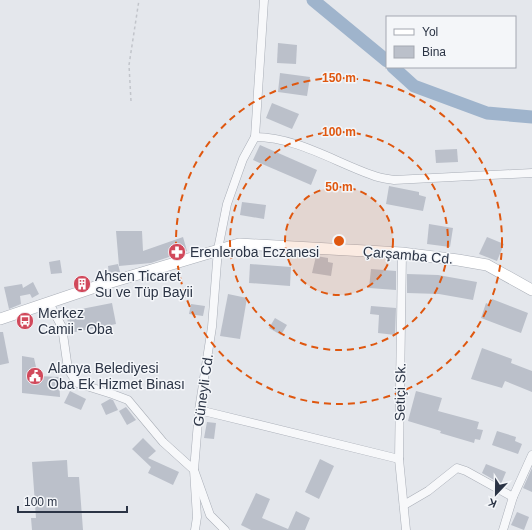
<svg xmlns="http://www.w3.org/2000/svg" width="532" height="530" viewBox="0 0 532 530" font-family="Arial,sans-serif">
<rect width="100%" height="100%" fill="#e4e7ec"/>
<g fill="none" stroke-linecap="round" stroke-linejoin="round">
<!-- river -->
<g stroke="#9fb4cc" stroke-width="13">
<path d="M313,0L387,61"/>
<path d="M393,67L414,86L487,113L532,117"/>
</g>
</g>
<!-- building -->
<g fill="#bbc0ca">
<path d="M278,43L297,45L296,64L277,63Z"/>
<path d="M280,73L310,77L307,96L278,92Z"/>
<path d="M272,103L299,114L292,129L266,118Z"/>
<path d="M260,145L317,170L311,185L253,160Z"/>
<path d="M457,149L458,162L436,163L435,150Z"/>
<path d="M389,186L419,192V195L426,197L423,211L386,204Z"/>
<path d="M242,202L266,205L264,219L240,215Z"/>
<path d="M429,224L453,228L450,247L427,244Z"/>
<path d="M116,231H142L143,251L183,237L187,251L151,263L119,266Z"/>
<path d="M487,237L504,244L497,261L479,254Z"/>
<path d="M316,256L328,258V262L333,263L331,276L312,273Z"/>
<path d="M60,260L62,273L51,274L49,262Z"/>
<path d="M118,264L120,272L109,274L108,266Z"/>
<path d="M250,264L291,267L290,286L249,283Z"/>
<path d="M371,269L396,271V290L369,288Z"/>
<path d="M407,274L438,275L477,282L473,300L439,294L407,293Z"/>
<path d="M87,280L88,282L76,286V282Z"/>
<path d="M33,282L39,294L32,298L30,294L20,296L21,304L9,309L4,287L22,284L23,288Z"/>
<path d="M228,294L247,298L240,339L220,336Z"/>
<path d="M492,299L528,313L521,333L481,318L486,303L490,305Z"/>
<path d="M112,303L116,324L70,333L66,312Z"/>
<path d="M191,304L205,306L203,316L189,314Z"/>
<path d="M371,306L396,308L395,335L378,333L379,315L370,314Z"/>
<path d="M275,318L287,325L281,335L269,328Z"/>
<path d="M0,332H3L9,363L0,365Z"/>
<path d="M482,348L512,359L511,363L532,371V392L505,381L502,388L471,379Z"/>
<path d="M22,356L34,358L38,376L59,377L60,397L22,393Z"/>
<path d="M70,391L86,399L81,410L64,403Z"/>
<path d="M416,391L442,398L438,411L479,422L477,429L483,430L480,440L475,439L474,443L440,433L441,431L408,421Z"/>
<path d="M110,399L113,400L118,410L106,415L101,404Z"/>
<path d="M126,407L136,420L127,425L119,411Z"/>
<path d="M207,422L216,423L214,439L204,438Z"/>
<path d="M497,431L516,437L515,441L522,444L518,454L492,445Z"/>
<path d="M143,438L156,451L148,458L179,472L173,485L148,473L151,467L132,449Z"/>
<path d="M320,459L334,466L319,499L305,492Z"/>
<path d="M67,460L68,477H79L83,530H32L31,518H36L32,462Z"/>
<path d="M486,464L506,472L501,484L482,473Z"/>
<path d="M532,468V492L523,488Z"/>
<path d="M256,493L270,499L262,518L288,529L296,511L310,518L305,530H251L241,525Z"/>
<path d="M517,512L529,517L524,530L511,525Z"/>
</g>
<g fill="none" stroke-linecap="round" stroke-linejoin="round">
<defs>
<g id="street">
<path d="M255,137L264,0"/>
<path d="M402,253L399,459L406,530"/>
<path d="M49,303L62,327L68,369L77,383L112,394L128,400L163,442L194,470L210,515L225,530"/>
<path d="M199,410L399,459"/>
<path d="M404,505L428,491L457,468L466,471L513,497"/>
<path d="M195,530L197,517L194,470L199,410L212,327L218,249L227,204L243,159L255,137C296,137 335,162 372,175C379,178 387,179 394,180L532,173"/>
<path d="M503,530L513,497L532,455"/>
</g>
<path id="secondary" d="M0,319L98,286L239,244L402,253L458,260L487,265L532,290"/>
</defs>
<!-- street casing -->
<use href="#street" stroke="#a9aeb7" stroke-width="9"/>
<!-- secondary casing -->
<use href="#secondary" stroke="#a9aeb7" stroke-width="12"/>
<!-- path -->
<path stroke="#c2c5cb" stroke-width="1.5" stroke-dasharray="3 3" stroke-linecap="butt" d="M131,101L129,65L139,0"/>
<!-- street -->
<use href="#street" stroke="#f7f8fa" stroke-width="8"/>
<!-- secondary -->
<use href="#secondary" stroke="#fff" stroke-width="11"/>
</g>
<!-- distance rings -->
<circle cx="339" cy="241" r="54" fill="#df570f" fill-opacity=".12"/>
<g fill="none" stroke="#df570f" stroke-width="2" stroke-dasharray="7 5">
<circle cx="339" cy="241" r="54"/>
<circle cx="339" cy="241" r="109"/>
<circle cx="339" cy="241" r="163"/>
</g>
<!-- icons -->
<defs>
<symbol id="pharmacy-disc" viewBox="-11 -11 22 22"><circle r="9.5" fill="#d1495b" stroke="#f4f6f9"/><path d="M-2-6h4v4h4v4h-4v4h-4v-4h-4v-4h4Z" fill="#fff"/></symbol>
<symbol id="building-disc" viewBox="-11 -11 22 22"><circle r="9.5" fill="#d1495b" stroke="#f4f6f9"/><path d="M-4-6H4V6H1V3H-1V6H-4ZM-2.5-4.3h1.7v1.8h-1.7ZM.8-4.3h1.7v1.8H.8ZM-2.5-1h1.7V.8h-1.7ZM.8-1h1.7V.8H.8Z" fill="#fff"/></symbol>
<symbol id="bus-disc" viewBox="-11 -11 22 22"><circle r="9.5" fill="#d1495b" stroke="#f4f6f9"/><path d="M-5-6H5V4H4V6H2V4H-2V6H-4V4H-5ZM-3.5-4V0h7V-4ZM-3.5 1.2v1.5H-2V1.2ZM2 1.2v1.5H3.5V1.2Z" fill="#fff"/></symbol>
<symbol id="civic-disc" viewBox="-11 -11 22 22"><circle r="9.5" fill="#d1495b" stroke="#f4f6f9"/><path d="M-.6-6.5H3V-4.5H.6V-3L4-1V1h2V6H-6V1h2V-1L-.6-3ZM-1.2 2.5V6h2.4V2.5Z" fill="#fff"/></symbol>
</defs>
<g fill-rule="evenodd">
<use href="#pharmacy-disc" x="167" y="242" width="20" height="20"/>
<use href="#building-disc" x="72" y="274" width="20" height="20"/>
<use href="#bus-disc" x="15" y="311" width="20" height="20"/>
<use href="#civic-disc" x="25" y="366" width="20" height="20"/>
</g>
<g text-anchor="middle" stroke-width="3" stroke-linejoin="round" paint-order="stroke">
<!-- poi labels -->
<g font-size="14" fill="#2b3445" stroke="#f4f6f9" text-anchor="start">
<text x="190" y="257">Erenleroba Eczanesi</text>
<text x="95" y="281">Ahsen Ticaret<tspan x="95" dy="16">Su ve Tüp Bayii</tspan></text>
<text x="38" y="318">Merkez<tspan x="38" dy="16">Camii - Oba</tspan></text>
<text x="48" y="373">Alanya Belediyesi<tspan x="48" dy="16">Oba Ek Hizmet Binası</tspan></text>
</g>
<!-- street labels -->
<g font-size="14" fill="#2b3445" stroke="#f4f6f9">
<text transform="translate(408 255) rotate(5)" y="5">Çarşamba Cd.</text>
<text transform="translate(203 390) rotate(-82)" y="5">Güneyli Cd.</text>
<text transform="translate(400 392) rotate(-89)" y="5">Setiçi Sk.</text>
</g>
</g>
<circle cx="339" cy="241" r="6" fill="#df570f" stroke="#f4f6f9" stroke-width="2"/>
<g font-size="12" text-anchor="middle" font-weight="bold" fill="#df570f" stroke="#f4f6f9" stroke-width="3" stroke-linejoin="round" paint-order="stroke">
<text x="339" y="82">150 m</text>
<text x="339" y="136">100 m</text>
<text x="339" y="191">50 m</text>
</g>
<!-- legend -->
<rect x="386" y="16" width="130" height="52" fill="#f4f6f9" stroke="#a4a8b1"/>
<rect x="394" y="29" width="20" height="6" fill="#ffffff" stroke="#a4a8b1"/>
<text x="422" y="36" font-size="12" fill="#2b3445">Yol</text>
<rect x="394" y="46" width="20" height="12" fill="#bbc0ca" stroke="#a4a8b1"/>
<text x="422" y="56" font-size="12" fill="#2b3445">Bina</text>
<!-- north arrow -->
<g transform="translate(496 494) rotate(202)" stroke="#f4f6f9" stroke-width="3" paint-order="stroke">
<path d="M0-3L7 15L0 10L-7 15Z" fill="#2b3445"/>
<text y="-6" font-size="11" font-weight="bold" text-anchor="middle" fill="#2b3445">K</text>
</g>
<!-- scale -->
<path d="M18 506v6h109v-6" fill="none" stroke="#2b3445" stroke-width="2"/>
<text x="24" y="506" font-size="12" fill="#2b3445" stroke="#f4f6f9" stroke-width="3" paint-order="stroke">100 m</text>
</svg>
